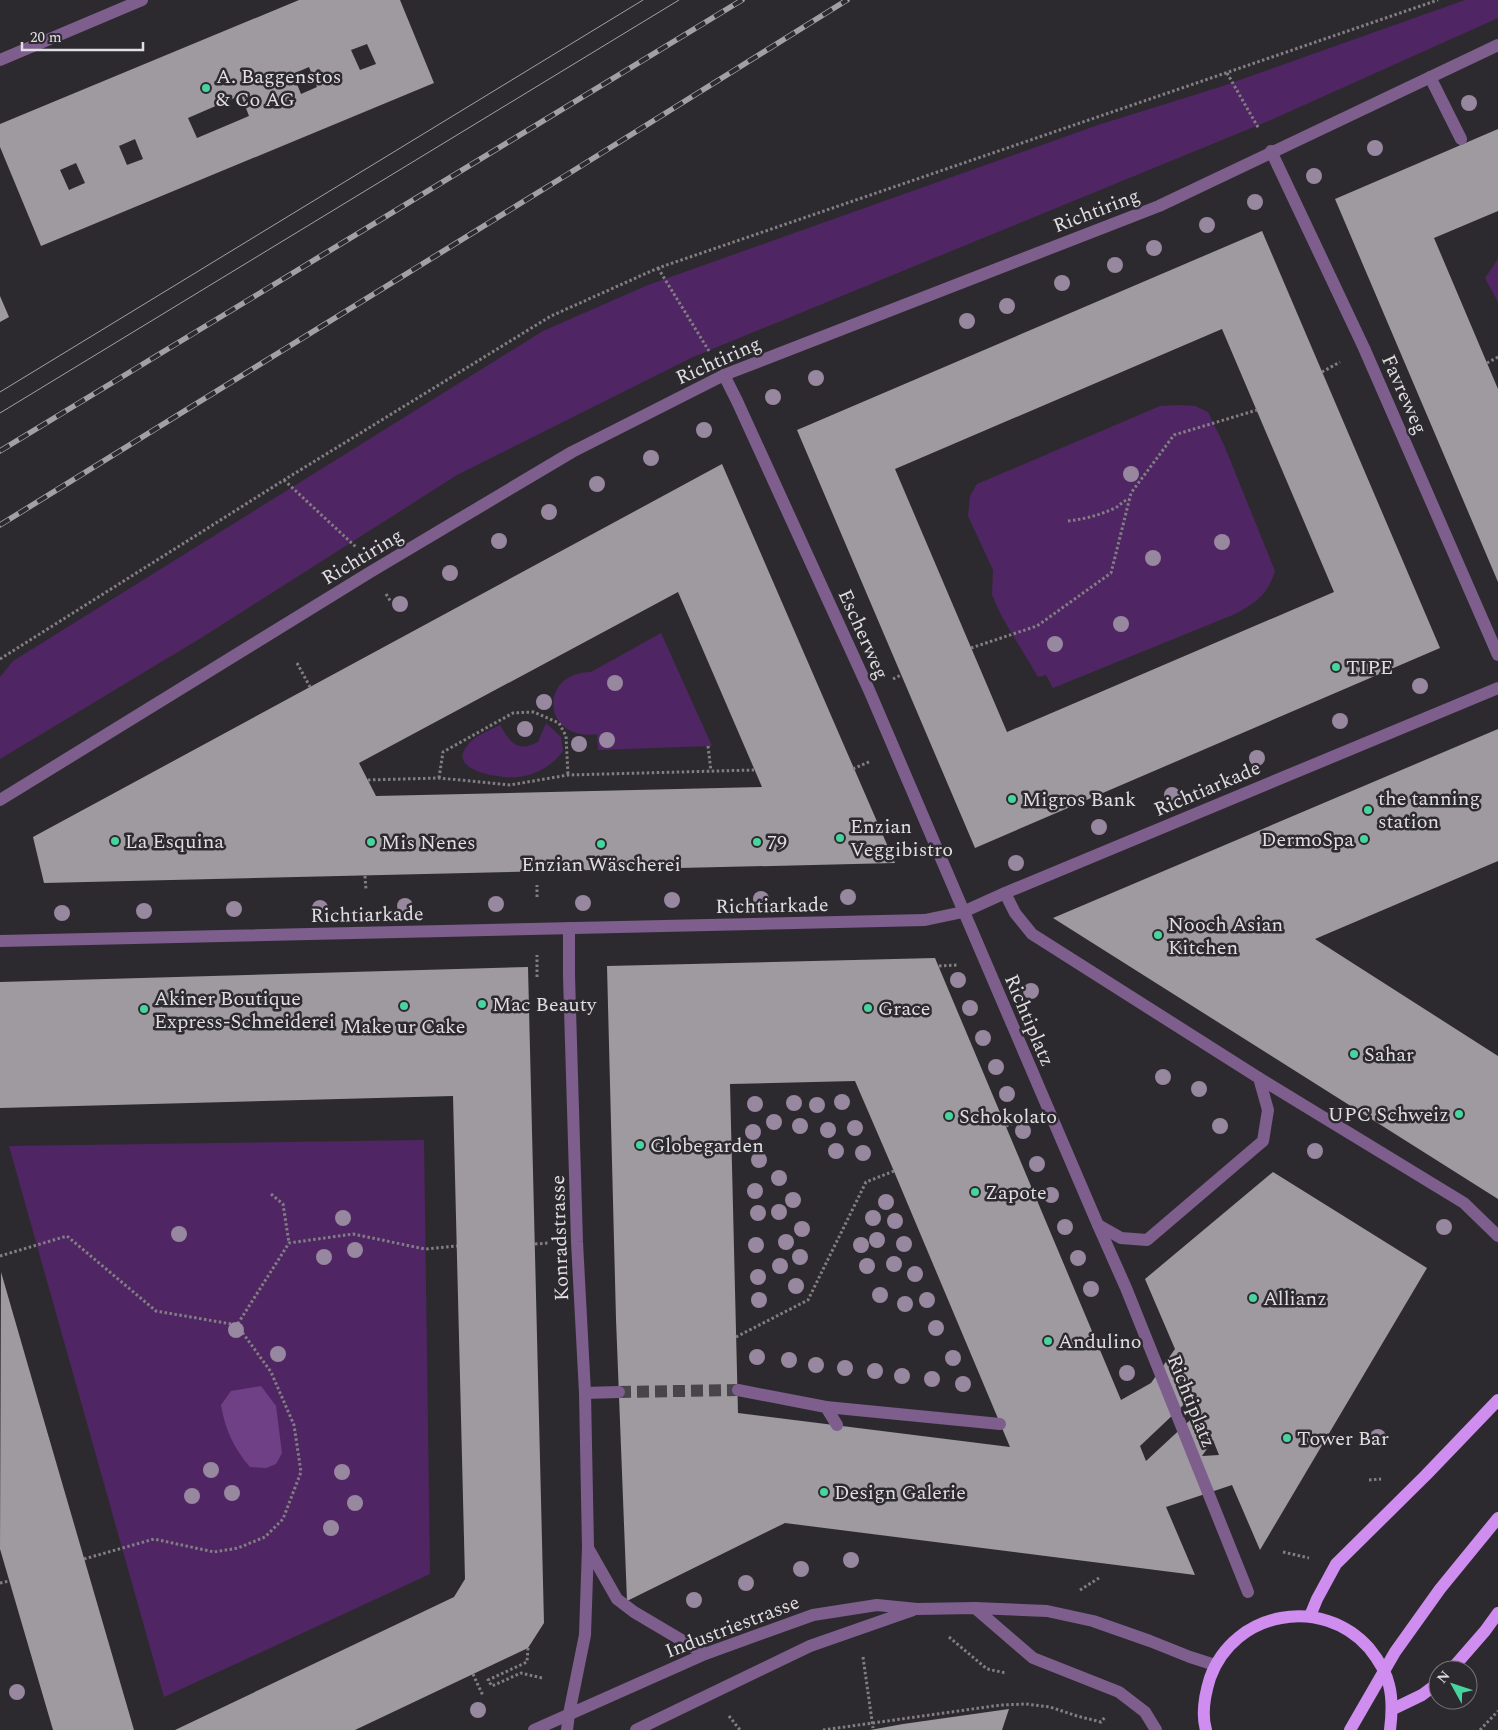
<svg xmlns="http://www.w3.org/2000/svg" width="1498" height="1730" viewBox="0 0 1498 1730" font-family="Spectral,serif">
<rect width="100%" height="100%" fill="#2d2a2f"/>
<!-- green -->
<g fill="#4f2663">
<path d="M1465,0H1498V18L1273,119L693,357L457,475L201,638L0,759V677L13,661L543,331L648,285L1098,125L1220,87Z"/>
<path d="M1498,259V302L1485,278Z"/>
<path d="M1177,405L1195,406L1208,412L1224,445L1275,571C1267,596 1256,602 1235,614L1053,688L1046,675L1038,677L1002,617L992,595L993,570L968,516L970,496L977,484L1160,406Z"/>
<path d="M661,633L712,746L598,750L597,734C543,742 537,673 591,672Z"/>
<path d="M546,723L561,737L563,751C552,766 536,775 518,777C505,779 453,772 464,751C470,737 487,732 500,725C510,742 517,753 538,742Z"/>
<path d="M424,1140L430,1574L164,1697L9,1146Z"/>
</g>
<!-- water -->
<path fill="#6f4086" d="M261,1386L276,1406L282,1453L276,1464L266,1468L250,1467C234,1449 225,1429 221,1405L231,1391Z"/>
<!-- building -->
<g fill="#9e9aa0" fill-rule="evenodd">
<path d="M299,0H400L434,83L41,246L0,147V124ZM367,44L376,64L360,70L351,50ZM309,67L317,87L301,94L293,74ZM241,95L249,116L197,138L188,118ZM135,139L143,159L127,165L119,146ZM76,163L85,183L69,190L60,170Z"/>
<path d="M1498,129V211L1434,238L1498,389V582L1335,199Z"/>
<path d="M1262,231L1440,648L975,848L797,430ZM1222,329L1334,592L1007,732L895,469Z"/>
<path d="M0,296L9,317L0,322Z"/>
<path d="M722,464L895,863L44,883L33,837ZM678,592L762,787L376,796L359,763Z"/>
<path d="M1498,729V861L1315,939L1498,1056V1199L1053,918Z"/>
<path d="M935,958L1121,1400L1151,1383L1175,1349L1145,1279L1273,1172L1427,1268L1260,1550L1232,1485L1166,1507L1195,1575L785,1523L627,1601L616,1319L607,966ZM855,1081L893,1169L1010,1447L738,1413L730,1084ZM1194,1395L1201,1410L1146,1461L1140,1446ZM1213,1440L1219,1455L1202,1456Z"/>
<path d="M528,967L544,1623L528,1648L355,1730H175L454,1597L465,1579L453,1096L0,1108V982Z"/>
<path d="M1,1272L40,1407L134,1730H53L0,1549Z"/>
<path d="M1009,1709L1002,1730H870L903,1724Z"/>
</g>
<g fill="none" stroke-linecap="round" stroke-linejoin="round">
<!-- minor-tunnel -->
<path stroke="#48454a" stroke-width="12" stroke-dasharray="12 6" stroke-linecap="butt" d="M619,1392L738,1390"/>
<!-- path -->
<g stroke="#827f83" stroke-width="3" stroke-dasharray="2.5 2.5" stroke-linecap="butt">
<path d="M1227,73L1259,129"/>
<path d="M658,268L709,351"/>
<path d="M1487,363L1498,357"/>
<path d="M1322,372L1340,362"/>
<path d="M284,480L357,548"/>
<path d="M1068,521C1085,519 1100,515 1115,508C1121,505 1123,500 1129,500"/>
<path d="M386,594L391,602"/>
<path d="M971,648L1037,626L1111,573L1131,493L1174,435L1257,410"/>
<path d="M0,659L284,480L551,316L658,268L1438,0"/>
<path d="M297,663L310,687"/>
<path d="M893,679L901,675"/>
<path d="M708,746L711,771"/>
<path d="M853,769L871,761"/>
<path d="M439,778L443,752L513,713L534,712L559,723L566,736L568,775"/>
<path d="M368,780L439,778L510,785L568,775L754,770"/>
<path d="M365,876L366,890"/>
<path d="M537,897V885"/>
<path d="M939,966L958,965"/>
<path d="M537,977V955"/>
<path d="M1006,1126L1022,1120"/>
<path d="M271,1194L283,1204L289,1243"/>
<path d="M535,1244L549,1243"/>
<path d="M0,1256L67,1236L156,1311L237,1325L289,1243L353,1234L425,1249L457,1246"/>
<path d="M736,1337L808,1300L866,1182L894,1171"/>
<path d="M1369,1480L1381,1479"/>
<path d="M1283,1552L1309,1558"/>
<path d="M84,1559L154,1539L214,1552L238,1548L265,1537L283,1519L301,1472L294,1425L271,1372L237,1325"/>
<path d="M0,1583L9,1581"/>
<path d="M1080,1590L1099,1578"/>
<path d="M949,1637L987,1669L1006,1673"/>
<path d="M528,1648L527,1662L488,1680L492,1686L521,1673L542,1678"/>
<path d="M863,1657L873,1728"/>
<path d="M473,1674L483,1696"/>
<path d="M729,1716L740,1730"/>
<path d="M823,1730L1001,1705L1026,1704L1050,1707L1077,1716L1101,1722L1105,1717"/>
<path d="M1480,1730L1498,1711"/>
</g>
<!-- minor -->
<g stroke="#7d5e8d" stroke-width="12">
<path d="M0,60L142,0"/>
<path d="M1430,77L1461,139"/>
<path d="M1271,151L1364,348L1498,655"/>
<path d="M724,375L737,401L869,690L1098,1225L1126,1288L1248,1592"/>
<path d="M0,800L372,571L572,452L724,375L1159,206L1498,45"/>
<path d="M1005,893L1015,913L1032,934L1259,1078L1268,1110L1263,1141L1147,1240L1121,1238L1098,1225"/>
<path d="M0,941L925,920L963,912L1005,893L1498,688"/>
<path d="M1259,1078L1464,1203L1498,1236"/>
<path d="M738,1390L826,1407L837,1425"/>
<path d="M585,1393L619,1392"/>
<path d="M826,1407L1000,1424"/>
<path d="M588,1548L617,1599L634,1612L705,1654"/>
<path d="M975,1608L1033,1658L1119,1692L1145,1712L1156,1730"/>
<path d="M534,1730L705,1654L813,1615L877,1605L917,1609L975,1608L1047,1611L1093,1621L1150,1641L1190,1657L1215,1665"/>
<path d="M567,1730L569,1714L585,1635L588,1547L585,1393L577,1242L569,976V928"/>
<path d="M636,1730L810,1646L913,1610"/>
</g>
<!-- major -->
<g stroke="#ce8def" stroke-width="12">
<path d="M1310,1616L1317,1599L1336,1564L1426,1475L1498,1400"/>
<path d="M1451,1670L1485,1631L1498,1613"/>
<path d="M1393,1709L1422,1695L1438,1683"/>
<path d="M1206,1730C1201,1713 1205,1694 1210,1678C1234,1611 1322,1595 1369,1648C1377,1658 1386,1671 1389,1685C1393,1700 1392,1714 1390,1730"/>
</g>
<!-- tram -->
<g stroke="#a3a0a4" stroke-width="1">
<path d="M0,392L643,0"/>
<path d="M0,413L679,0"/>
</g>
<defs>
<g id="rail">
<path d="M0,451L742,0"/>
<path d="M0,525L568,174L847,0"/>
</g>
</defs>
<!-- rail casing -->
<use href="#rail" stroke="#a3a0a4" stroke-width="5.5"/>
<!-- rail -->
<use href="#rail" stroke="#2d2a2f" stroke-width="4" stroke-dasharray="11" stroke-linecap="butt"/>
<!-- major-bridge -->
<path stroke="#ce8def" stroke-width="12" d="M1350,1730L1395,1652L1440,1589L1498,1518"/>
</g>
<!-- trees -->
<g fill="#97879f">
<circle cx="1469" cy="103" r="8"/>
<circle cx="1375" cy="148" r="8"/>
<circle cx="1314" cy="176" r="8"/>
<circle cx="1255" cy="202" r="8"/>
<circle cx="1207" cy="225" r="8"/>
<circle cx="1154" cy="248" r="8"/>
<circle cx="1115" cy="265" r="8"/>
<circle cx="1062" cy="283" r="8"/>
<circle cx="1007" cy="306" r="8"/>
<circle cx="967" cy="321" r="8"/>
<circle cx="816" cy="378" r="8"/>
<circle cx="773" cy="397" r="8"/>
<circle cx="704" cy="430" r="8"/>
<circle cx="651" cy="458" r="8"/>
<circle cx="1131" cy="474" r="8"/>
<circle cx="597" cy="484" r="8"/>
<circle cx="549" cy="512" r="8"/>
<circle cx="499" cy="541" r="8"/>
<circle cx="1222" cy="542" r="8"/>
<circle cx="1153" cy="558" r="8"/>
<circle cx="450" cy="573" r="8"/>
<circle cx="400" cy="604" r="8"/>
<circle cx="1121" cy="624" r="8"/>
<circle cx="1055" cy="644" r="8"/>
<circle cx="615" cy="683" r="8"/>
<circle cx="1420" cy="686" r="8"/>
<circle cx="544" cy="702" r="8"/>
<circle cx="1340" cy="721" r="8"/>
<circle cx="525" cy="729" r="8"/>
<circle cx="607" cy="740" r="8"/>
<circle cx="579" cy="744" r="8"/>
<circle cx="1257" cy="758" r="8"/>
<circle cx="1172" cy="795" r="8"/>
<circle cx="1099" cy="827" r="8"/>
<circle cx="1016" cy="863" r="8"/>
<circle cx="848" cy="897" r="8"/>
<circle cx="761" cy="899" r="8"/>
<circle cx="672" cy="900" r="8"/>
<circle cx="583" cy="903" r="8"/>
<circle cx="496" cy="904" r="8"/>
<circle cx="405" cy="906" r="8"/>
<circle cx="320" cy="908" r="8"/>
<circle cx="234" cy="909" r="8"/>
<circle cx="144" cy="911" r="8"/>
<circle cx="62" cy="913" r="8"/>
<circle cx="958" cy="980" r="8"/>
<circle cx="1031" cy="991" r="8"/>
<circle cx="970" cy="1008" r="8"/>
<circle cx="983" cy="1038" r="8"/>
<circle cx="996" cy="1067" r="8"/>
<circle cx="1163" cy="1077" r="8"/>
<circle cx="1199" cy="1089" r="8"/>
<circle cx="1007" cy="1094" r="8"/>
<circle cx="842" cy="1102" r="8"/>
<circle cx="794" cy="1103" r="8"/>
<circle cx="755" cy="1104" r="8"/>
<circle cx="817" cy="1105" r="8"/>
<circle cx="774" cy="1122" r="8"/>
<circle cx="800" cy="1126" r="8"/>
<circle cx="1220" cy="1126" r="8"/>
<circle cx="855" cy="1128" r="8"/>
<circle cx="828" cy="1130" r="8"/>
<circle cx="1023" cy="1131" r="8"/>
<circle cx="753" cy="1132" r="8"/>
<circle cx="836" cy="1151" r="8"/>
<circle cx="1315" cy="1151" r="8"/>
<circle cx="863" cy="1153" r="8"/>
<circle cx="759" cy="1160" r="8"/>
<circle cx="1037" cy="1164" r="8"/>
<circle cx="779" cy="1178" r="8"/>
<circle cx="755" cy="1191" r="8"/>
<circle cx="1051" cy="1195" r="8"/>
<circle cx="793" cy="1200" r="8"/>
<circle cx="886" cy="1202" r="8"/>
<circle cx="779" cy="1212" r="8"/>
<circle cx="758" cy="1213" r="8"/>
<circle cx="343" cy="1218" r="8"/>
<circle cx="873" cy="1218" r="8"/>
<circle cx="895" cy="1221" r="8"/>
<circle cx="1065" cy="1227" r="8"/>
<circle cx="1444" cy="1227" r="8"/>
<circle cx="802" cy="1229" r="8"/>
<circle cx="179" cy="1234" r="8"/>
<circle cx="877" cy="1240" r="8"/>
<circle cx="786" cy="1242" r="8"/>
<circle cx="904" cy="1244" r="8"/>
<circle cx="756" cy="1245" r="8"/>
<circle cx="861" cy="1245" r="8"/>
<circle cx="355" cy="1250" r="8"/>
<circle cx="324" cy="1257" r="8"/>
<circle cx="800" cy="1257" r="8"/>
<circle cx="1078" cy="1258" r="8"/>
<circle cx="894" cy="1264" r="8"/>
<circle cx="780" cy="1266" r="8"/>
<circle cx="867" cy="1266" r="8"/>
<circle cx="915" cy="1274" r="8"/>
<circle cx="758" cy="1277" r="8"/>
<circle cx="796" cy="1286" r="8"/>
<circle cx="1091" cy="1289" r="8"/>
<circle cx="880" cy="1295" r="8"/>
<circle cx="759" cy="1300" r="8"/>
<circle cx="927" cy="1300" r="8"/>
<circle cx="905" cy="1304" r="8"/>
<circle cx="936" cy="1328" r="8"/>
<circle cx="236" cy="1330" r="8"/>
<circle cx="278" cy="1354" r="8"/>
<circle cx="757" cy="1357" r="8"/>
<circle cx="953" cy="1358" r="8"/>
<circle cx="789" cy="1360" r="8"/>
<circle cx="816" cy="1365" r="8"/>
<circle cx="845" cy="1368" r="8"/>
<circle cx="875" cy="1371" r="8"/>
<circle cx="1127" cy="1373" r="8"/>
<circle cx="902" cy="1376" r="8"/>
<circle cx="932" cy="1379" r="8"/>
<circle cx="963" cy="1384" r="8"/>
<circle cx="1378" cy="1437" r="8"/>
<circle cx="211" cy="1470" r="8"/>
<circle cx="342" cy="1472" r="8"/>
<circle cx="232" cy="1493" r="8"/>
<circle cx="192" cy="1496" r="8"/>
<circle cx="355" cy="1503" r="8"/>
<circle cx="331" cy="1528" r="8"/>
<circle cx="851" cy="1560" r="8"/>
<circle cx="801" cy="1569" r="8"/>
<circle cx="746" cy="1583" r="8"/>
<circle cx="694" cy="1600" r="8"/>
<circle cx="17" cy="1692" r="8"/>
<circle cx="478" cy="1710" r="8"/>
</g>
<!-- markers -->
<g fill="#47d49e" stroke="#2d2a2f" stroke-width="2">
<circle cx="206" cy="88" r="5"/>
<circle cx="1336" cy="667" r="5"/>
<circle cx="1012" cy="799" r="5"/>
<circle cx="1368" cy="810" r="5"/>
<circle cx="840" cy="838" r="5"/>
<circle cx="1364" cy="839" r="5"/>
<circle cx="115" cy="841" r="5"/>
<circle cx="371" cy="842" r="5"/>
<circle cx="757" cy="842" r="5"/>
<circle cx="601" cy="844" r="5"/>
<circle cx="1158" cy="935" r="5"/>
<circle cx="482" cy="1004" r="5"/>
<circle cx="404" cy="1006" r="5"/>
<circle cx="868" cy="1008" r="5"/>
<circle cx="144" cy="1009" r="5"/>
<circle cx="1354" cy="1054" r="5"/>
<circle cx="1459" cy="1114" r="5"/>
<circle cx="949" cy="1116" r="5"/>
<circle cx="640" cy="1145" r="5"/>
<circle cx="975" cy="1192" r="5"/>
<circle cx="1253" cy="1298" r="5"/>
<circle cx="1048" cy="1341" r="5"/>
<circle cx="1287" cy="1438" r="5"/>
<circle cx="824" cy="1492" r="5"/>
</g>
<g text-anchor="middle" stroke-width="5" stroke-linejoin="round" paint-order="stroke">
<!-- poi labels -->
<g font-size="20" fill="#e0dee1" stroke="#2d2a2f" text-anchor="start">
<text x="216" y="83">A. Baggenstos<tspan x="216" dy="23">&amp; Co AG</tspan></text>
<text x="1346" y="674">TIPE</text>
<text x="1378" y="805">the tanning<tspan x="1378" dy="23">station</tspan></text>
<text x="1022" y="806">Migros Bank</text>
<text x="850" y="833">Enzian<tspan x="850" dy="23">Veggibistro</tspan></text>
<text x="1354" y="846" text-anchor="end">DermoSpa</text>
<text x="125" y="848">La Esquina</text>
<text x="381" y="849">Mis Nenes</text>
<text x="767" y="849">79</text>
<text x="601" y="871" text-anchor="middle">Enzian Wäscherei</text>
<text x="1168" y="931">Nooch Asian<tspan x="1168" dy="23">Kitchen</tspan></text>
<text x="154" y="1005">Akiner Boutique<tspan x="154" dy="23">Express-Schneiderei</tspan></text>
<text x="492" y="1011">Mac Beauty</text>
<text x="878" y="1015">Grace</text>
<text x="404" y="1033" text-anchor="middle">Make ur Cake</text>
<text x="1364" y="1061">Sahar</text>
<text x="1449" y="1121" text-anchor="end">UPC Schweiz</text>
<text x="959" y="1123">Schokolato</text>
<text x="650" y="1152">Globegarden</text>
<text x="985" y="1199">Zapote</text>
<text x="1263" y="1305">Allianz</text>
<text x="1058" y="1348">Andulino</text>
<text x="1297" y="1445">Tower Bar</text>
<text x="834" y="1499">Design Galerie</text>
</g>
<!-- street labels -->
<g font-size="20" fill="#e0dee1" stroke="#2d2a2f">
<text transform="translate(1096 210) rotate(-21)" y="7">Richtiring</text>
<text transform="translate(718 360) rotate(-24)" y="7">Richtiring</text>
<text transform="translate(1405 394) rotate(66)" y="7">Favreweg</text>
<text transform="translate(362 556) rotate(-31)" y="7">Richtiring</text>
<text transform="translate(864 634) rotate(66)" y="7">Escherweg</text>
<text transform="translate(1207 788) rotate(-23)" y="7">Richtiarkade</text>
<text transform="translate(772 905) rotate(-1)" y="7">Richtiarkade</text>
<text transform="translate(367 914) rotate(-1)" y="7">Richtiarkade</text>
<text transform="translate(1030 1020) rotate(67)" y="7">Richtiplatz</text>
<text transform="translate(559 1238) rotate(-92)" y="7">Konradstrasse</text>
<text transform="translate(1192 1401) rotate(68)" y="7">Richtiplatz</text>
<text transform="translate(732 1626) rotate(-21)" y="7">Industriestrasse</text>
</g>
</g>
<!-- north arrow -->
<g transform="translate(1453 1685) rotate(310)"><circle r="24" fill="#2d2a2f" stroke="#757276"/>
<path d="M0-4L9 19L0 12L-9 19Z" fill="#47d49e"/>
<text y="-8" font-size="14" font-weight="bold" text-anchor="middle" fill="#e0dee1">N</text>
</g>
<!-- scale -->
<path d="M22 42v8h121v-8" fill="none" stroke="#e0dee1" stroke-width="2.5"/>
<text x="30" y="42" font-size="15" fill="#e0dee1" stroke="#2d2a2f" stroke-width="4" paint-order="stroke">20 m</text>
</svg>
